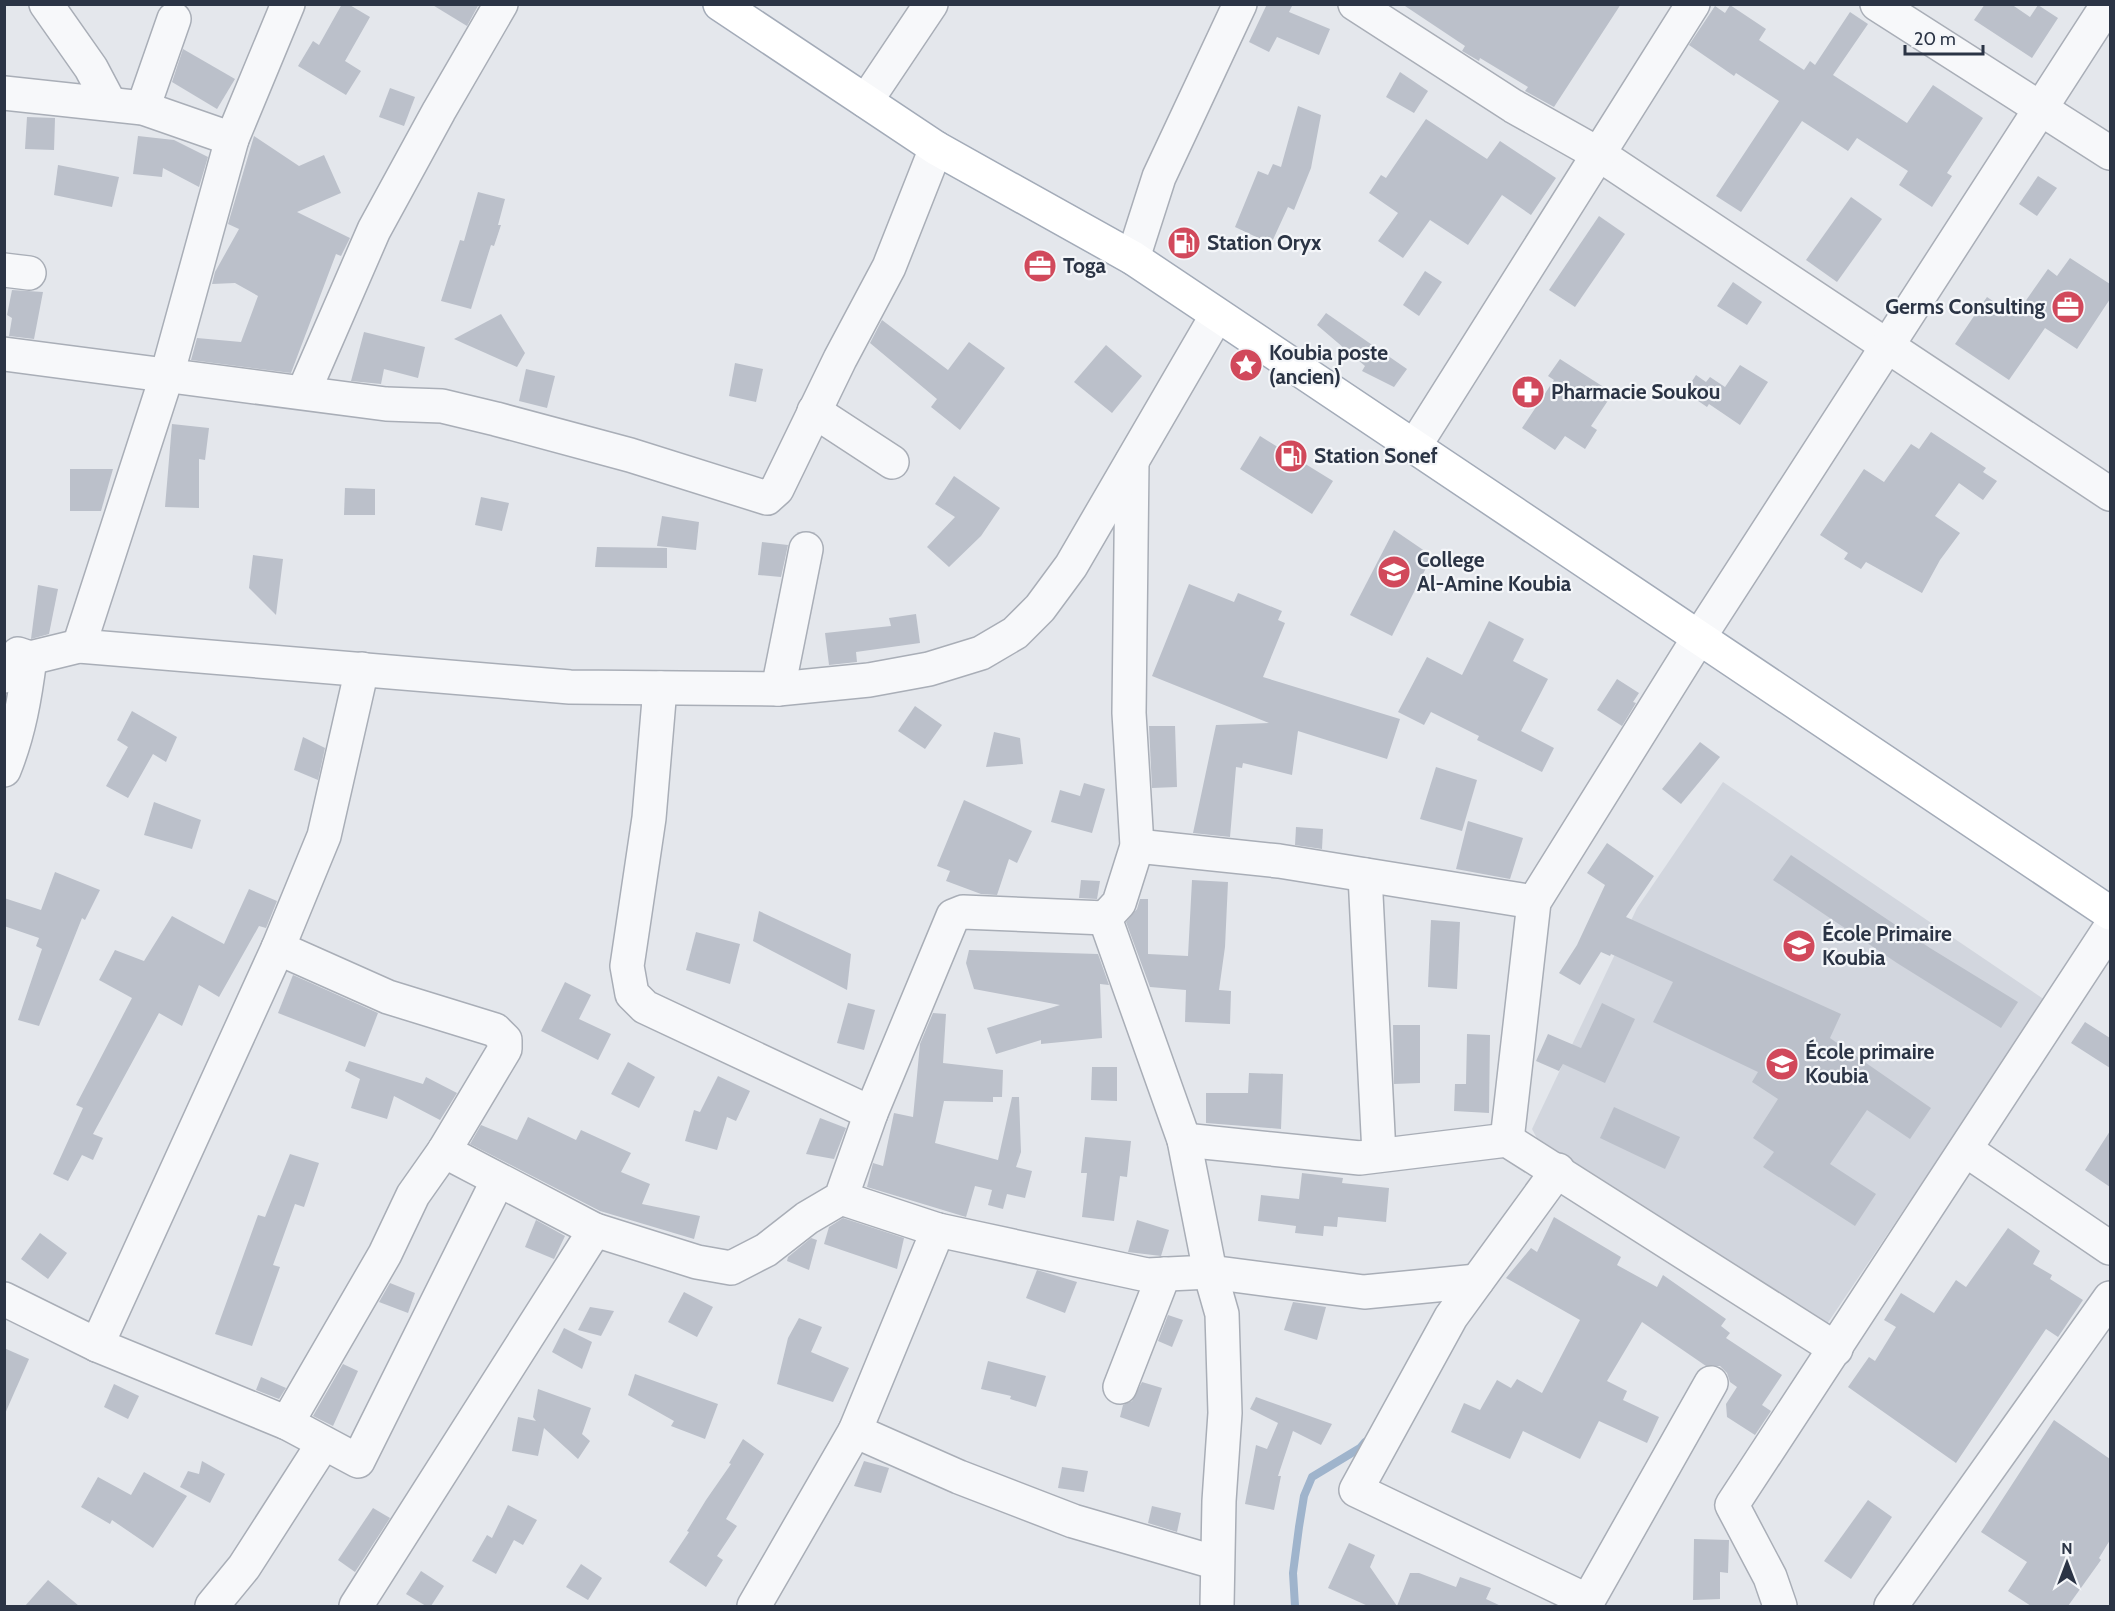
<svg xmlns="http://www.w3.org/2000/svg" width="2115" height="1611" viewBox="0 0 2115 1611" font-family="Cabin,sans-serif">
<rect width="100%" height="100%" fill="#e4e7ec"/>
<!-- built -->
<path fill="#d2d6de" d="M1723,782L2045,1000L1827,1324L1541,1146L1532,1129L1637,908Z"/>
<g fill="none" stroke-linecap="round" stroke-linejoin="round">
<!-- stream -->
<path stroke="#9fb4cc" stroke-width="8" d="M1295,1606L1293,1573L1299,1527L1304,1496L1312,1477L1360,1448L1365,1442"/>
</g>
<!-- building -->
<g fill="#bbc0ca">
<path d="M342,4H348L370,17L345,61L361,71L346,95L298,66L313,41L319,45Z"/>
<path d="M431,4H479L467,26Z"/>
<path d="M1267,4H1293L1289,12L1330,29L1319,55L1277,37L1269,52L1249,42Z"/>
<path d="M1402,4H1621L1554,107L1525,91L1528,87L1480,58L1479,61L1462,51L1465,46Z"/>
<path d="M1985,4H2011L2030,17L2038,5L2058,18L2032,58L1974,20Z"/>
<path d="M1730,5L1766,29L1759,40L1804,70L1810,61L1815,65L1850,12L1868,24L1833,75L1907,123L1933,85L1983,118L1947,173L1952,176L1932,207L1899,185L1908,171L1857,138L1848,151L1802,121L1741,212L1716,196L1779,101L1736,73L1734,76L1689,45L1715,6L1725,13Z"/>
<path d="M183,49L235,79L217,109L172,82Z"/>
<path d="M1400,72L1428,91L1414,113L1386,97Z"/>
<path d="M390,88L415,97L404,126L379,117Z"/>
<path d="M1298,106L1321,115L1311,168L1294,210L1288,207L1271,244L1235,227L1258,171L1268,175L1273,164L1281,167Z"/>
<path d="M27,117L55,118L54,150L25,149Z"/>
<path d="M1426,119L1487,159L1500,141L1556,178L1531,215L1502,195L1468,245L1430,220L1403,258L1378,241L1398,213L1369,193L1381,175L1386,178Z"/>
<path d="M138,136L174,140L208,157L199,187L163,168L162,177L133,174Z"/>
<path d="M254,136L299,166L324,155L341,193L297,212L350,238L341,256L336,254L291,373L191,360L197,338L241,342L258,296L235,283L212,284L215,272L239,229L228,224Z"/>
<path d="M58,165L119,177L112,207L54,195Z"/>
<path d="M2038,176L2057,188L2037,216L2019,204Z"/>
<path d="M478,192L505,199L498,225H501L494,246L491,245L471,309L441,301L460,240L464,241Z"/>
<path d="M1851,197L1882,219L1837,282L1806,260Z"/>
<path d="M1599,216L1625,234L1575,307L1549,290Z"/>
<path d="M2070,258L2110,284V299L2077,349L2045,328L2009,380L1955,344L1987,297L2015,316L2048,269L2057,276Z"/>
<path d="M1425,271L1442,282L1419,316L1403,305Z"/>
<path d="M1733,282L1762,302L1747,325L1717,306Z"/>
<path d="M12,290L43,292L34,339L9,336L12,318L7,315Z"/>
<path d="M1326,313L1407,369L1394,387L1362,371L1365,366L1317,325Z"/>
<path d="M501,314L525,353L517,367L454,339Z"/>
<path d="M882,320L948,370L969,342L1005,368L960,430L931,407L937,399L870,343Z"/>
<path d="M364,332L425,347L418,378L384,369L381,384L351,381Z"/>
<path d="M1106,345L1142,376L1112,413L1074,382Z"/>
<path d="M1560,359L1613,393L1591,426L1597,430L1585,449L1565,436L1555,450L1522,428L1554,380L1548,376Z"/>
<path d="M735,363L763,369L756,402L729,396Z"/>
<path d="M1740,365L1768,382L1740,425L1709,404L1707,407L1685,392L1696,375L1706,382L1710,377L1725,387Z"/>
<path d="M526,369L555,376L547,408L519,401Z"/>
<path d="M172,424L209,428L205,460L199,459V508L165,507Z"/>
<path d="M1931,432L1986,468L1983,472L1997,481L1983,500L1959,483L1935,516L1960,533L1940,560L1922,593L1866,562L1861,569L1844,559L1848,553L1820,535L1864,469L1884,482L1911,444L1919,449Z"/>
<path d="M1260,436L1333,481L1312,514L1240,469Z"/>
<path d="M70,469H113L101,511H70Z"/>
<path d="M954,476L1000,508L981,536L949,567L927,547L955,517L935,504Z"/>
<path d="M345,488L375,489V515H344Z"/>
<path d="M481,497L509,503L502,531L475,525Z"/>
<path d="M662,516L699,522L696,550L657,546Z"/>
<path d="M1394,530L1432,556L1392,636L1350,615Z"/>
<path d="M762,542L788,545L781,577L758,575Z"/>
<path d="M597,547L667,548V568L595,567Z"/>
<path d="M253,555L283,559L276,615L249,588Z"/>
<path d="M1189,584L1234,602L1238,593L1282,611L1278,620L1285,623L1263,677L1400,719L1387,759L1298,731L1292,775L1243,763L1242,768L1236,767L1230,837L1193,833L1216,725L1269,723L1152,676Z"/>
<path d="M38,585L58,589L49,634L31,639Z"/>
<path d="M916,614L920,643L856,652L857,662L829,665L825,633L891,626L889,618Z"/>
<path d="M1489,621L1524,639L1513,661L1548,679L1521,731L1554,748L1542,772L1477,740L1479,736L1431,712L1424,725L1398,712L1427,657L1462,675Z"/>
<path d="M1617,679L1639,693L1633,702L1636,703L1622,726L1597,710Z"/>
<path d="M915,706L942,725L925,749L898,731Z"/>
<path d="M132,711L177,737L166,762L153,754L128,798L106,786L128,747L117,740Z"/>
<path d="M1149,726H1175L1177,787L1152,788Z"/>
<path d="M994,732L1020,738L1023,764L986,767Z"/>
<path d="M303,737L325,748L318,780L294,770Z"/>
<path d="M1700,742L1720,757L1681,804L1662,789Z"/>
<path d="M1436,767L1477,780L1462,831L1420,819Z"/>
<path d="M1084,783L1105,789L1092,833L1051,822L1060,790L1080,796Z"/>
<path d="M964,800L1032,831L1017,863L1009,859L997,895L981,894L946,881L950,871L937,866Z"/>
<path d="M154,802L201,820L192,849L144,835Z"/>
<path d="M1468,821L1523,838L1510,879L1456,869Z"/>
<path d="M1296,827L1323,829L1322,849L1295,845Z"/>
<path d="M1607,843L1654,876L1626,917L1841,1014L1830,1038L1931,1108L1910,1139L1867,1110L1830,1164L1876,1194L1855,1226L1763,1167L1774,1152L1753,1138L1778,1099L1752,1082L1758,1072L1653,1022L1673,982L1611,954L1610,956L1601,952L1580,985L1559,973L1577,945L1605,885L1587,873Z"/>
<path d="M1791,855L1930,948L2018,1002L2001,1028L1897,963L1773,880Z"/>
<path d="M55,872L100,890L85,920L82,918L39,1026L18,1020L42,949L36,946L39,938L4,926V898L41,910Z"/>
<path d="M1081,880L1100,881L1097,899L1079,898Z"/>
<path d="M1192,880L1228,882L1225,947L1219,990L1231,991L1230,1024L1185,1022L1186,990L1150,987L1126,922L1137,909L1140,899H1148V954L1188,956Z"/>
<path d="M249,889L277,901L266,928L259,926L219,997L199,985L182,1026L159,1013L93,1134L103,1138L93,1160L82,1155L68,1181L53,1174L83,1108L76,1105L132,998L99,980L115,950L144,961L172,916L224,944Z"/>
<path d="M759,911L851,954L847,990L753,941Z"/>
<path d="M1431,920L1460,922L1457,989L1428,987Z"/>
<path d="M696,932L740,944L730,984L686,970Z"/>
<path d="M969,950L1098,954L1109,985L1100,984L1102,1038L1041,1044V1040L996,1054L987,1028L1060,1005L974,989L966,963Z"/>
<path d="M293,975L378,1013L365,1047L278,1013Z"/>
<path d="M565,982L591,995L579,1019L611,1034L598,1060L541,1031Z"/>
<path d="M848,1003L875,1010L864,1050L837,1043Z"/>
<path d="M1602,1003L1635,1019L1605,1083L1563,1064L1559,1071L1536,1061L1548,1034L1581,1048Z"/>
<path d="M933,1013L946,1014L943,1063L1003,1070L1002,1097H993V1102L944,1101L935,1143L998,1160L1012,1097H1019L1021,1152L1016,1167L1032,1171L1025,1198L1007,1194L1003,1209L988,1205L992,1190L975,1186L966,1217L867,1187L873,1163L883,1166L894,1113L913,1117L920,1044Z"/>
<path d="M2085,1022L2110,1038V1068L2071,1043Z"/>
<path d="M1393,1025H1420V1083L1394,1084Z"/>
<path d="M1467,1034L1490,1035L1489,1113L1454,1111L1455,1084H1466Z"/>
<path d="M349,1061L423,1084L426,1077L457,1093L440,1120L394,1096L387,1119L351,1108L360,1079L345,1071Z"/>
<path d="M628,1062L655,1077L639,1108L611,1094Z"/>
<path d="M1092,1067H1117V1101L1091,1100Z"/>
<path d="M1249,1073L1283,1074L1281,1129L1206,1123V1093H1248Z"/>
<path d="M718,1076L750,1091L736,1121L727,1117L717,1150L685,1141L694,1110L700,1112Z"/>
<path d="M1614,1107L1680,1137L1665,1169L1600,1138Z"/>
<path d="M528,1117L576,1140L581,1130L631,1153L621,1172L650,1184L642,1204L700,1216L694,1239L600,1211L470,1144L481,1125L517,1140Z"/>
<path d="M820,1118L846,1128L834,1159L806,1154Z"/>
<path d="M2110,1131V1187L2085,1170Z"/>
<path d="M1085,1137L1131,1141L1127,1177L1120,1176L1114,1221L1082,1217L1087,1173H1081Z"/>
<path d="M290,1154L319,1163L304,1207L295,1204L273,1265L280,1267L252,1346L215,1334L258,1215L265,1217Z"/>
<path d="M1302,1173L1343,1178L1342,1183L1389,1188L1386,1222L1338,1217L1337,1227L1324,1226L1323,1236L1295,1233L1296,1226L1258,1221L1261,1195L1299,1199Z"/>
<path d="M1554,1217L1621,1257L1617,1265L1657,1287L1663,1275L1726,1319L1721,1326L1730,1333L1726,1338L1782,1375L1762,1405L1771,1411L1755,1435L1727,1417L1726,1404L1737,1387L1730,1382L1727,1373L1720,1366H1706L1642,1322L1607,1381L1627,1391L1623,1400L1659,1417L1647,1443L1599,1421L1580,1459L1523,1431L1510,1459L1451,1432L1464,1403L1480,1410L1497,1380L1511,1388L1517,1379L1542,1393L1580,1320L1506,1278L1531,1248L1537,1252Z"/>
<path d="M843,1218L904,1238L897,1269L824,1244L829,1227Z"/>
<path d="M536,1220L565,1236L554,1259L525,1247Z"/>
<path d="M1137,1220L1169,1230L1161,1256L1128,1252Z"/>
<path d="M2008,1228L2040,1251L2033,1264L2052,1275L2050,1279L2083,1300L2058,1337L2046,1329L1956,1463L1848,1387L1869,1357L1875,1361L1896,1327L1884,1320L1901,1293L1934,1313L1956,1280L1966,1287Z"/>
<path d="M40,1233L67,1253L48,1279L21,1259Z"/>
<path d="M811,1238L817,1240L809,1270L787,1261L788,1257Z"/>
<path d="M1037,1270L1077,1282L1065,1313L1026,1298Z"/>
<path d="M390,1283L415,1293L408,1313L379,1302Z"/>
<path d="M684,1292L713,1307L697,1337L668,1322Z"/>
<path d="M1293,1302L1326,1307L1317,1340L1284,1330Z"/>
<path d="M590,1307L614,1311L601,1336L578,1330Z"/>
<path d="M1168,1315L1183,1320L1172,1347L1158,1341Z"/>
<path d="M799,1318L822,1327L811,1352L849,1368L833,1402L777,1384L788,1338Z"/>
<path d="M564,1328L592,1342L582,1369L552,1352Z"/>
<path d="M4,1348L29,1359L4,1416Z"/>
<path d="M988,1361L1046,1376L1036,1407L1010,1399L1011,1396L981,1389Z"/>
<path d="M343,1364L358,1371L333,1426L313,1416Z"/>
<path d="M635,1374L718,1404L705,1439L671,1426L674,1421L628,1395Z"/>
<path d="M261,1377L286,1388L279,1399L256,1390Z"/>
<path d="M1142,1382L1162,1388L1149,1427L1120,1417L1123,1405L1132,1401Z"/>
<path d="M114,1384L139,1396L128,1419L104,1407Z"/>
<path d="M538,1389L591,1408L582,1434L590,1441L578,1459L544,1428L538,1456L512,1451L518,1417L536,1421L533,1417Z"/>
<path d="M1256,1397L1332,1424L1321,1445L1293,1431L1278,1476H1281L1274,1510L1245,1504L1256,1445L1267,1449L1278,1423L1250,1409Z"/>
<path d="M2054,1420L2110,1459V1540L2099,1558L2101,1560L2068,1606H2031L2008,1591L2027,1562L1981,1532Z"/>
<path d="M743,1439L764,1454L726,1519L737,1526L717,1556L723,1560L706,1587L669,1562L689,1532L687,1531L706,1500L731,1464L729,1463Z"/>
<path d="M202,1461L225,1474L210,1503L180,1487L188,1471L199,1474Z"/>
<path d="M864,1461L889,1468L881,1493L854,1486Z"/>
<path d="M1062,1467L1088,1471L1084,1492L1058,1488Z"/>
<path d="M144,1472L187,1496L153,1548L112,1520L110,1524L81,1507L98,1477L131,1495Z"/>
<path d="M1868,1500L1892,1517L1851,1579L1824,1561Z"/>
<path d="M508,1505L537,1520L523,1545L514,1540L496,1574L472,1561L487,1535L492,1538Z"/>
<path d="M1152,1506L1181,1513L1177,1532L1148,1523Z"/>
<path d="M373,1508L390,1518L355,1572L338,1560Z"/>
<path d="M1694,1539L1729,1540L1728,1573L1720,1572V1599L1693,1600Z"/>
<path d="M1349,1543L1375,1555L1370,1567L1397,1606H1368L1328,1588Z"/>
<path d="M581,1564L602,1578L588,1600L566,1587Z"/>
<path d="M421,1571L444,1586L431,1606H426L406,1594Z"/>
<path d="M1410,1573H1419L1456,1587L1460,1577L1491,1588L1486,1599L1501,1606H1397Z"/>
<path d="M48,1580L79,1606H25Z"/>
</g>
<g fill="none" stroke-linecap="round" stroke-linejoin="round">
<defs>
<g id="minor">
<path d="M46,4L91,68L110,104"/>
<path d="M1355,4L1513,106L1600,155L2110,494"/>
<path d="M1877,4L2110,153"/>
<path d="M4,93L143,108L232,139"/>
<path d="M866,101L931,4"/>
<path d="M143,108L174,19"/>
<path d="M1133,258L1159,177L1240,4"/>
<path d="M4,270L29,273"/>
<path d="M4,354L386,404L442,406L496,419L630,455L767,498L777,489L840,359L889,267L936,148"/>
<path d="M304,391L374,230L439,111L501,4"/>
<path d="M814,411L892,462"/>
<path d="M1414,447L1693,4"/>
<path d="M1132,462L1129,713L1137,846L1119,903L1105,918L1184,1140L1210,1272L1222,1314L1225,1413L1219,1501L1217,1606"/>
<path d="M79,646L167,375L232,139L288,4"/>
<path d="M4,676L30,658L79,646L570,687L778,689L869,680L929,669L981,653L1015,633L1040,608L1071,566L1217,315"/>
<path d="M660,688L649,818L627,966L632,994L645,1007L871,1113"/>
<path d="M778,689L806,549"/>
<path d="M4,770C19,733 25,697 30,658L18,654"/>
<path d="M1137,846L1279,861L1534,902"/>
<path d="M1365,875L1379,1154"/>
<path d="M278,948L388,997L495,1030L505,1040V1049L444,1151L413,1195L385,1254L287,1423"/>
<path d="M1184,1140L1360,1158L1507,1140L1836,1349"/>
<path d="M1507,1140L1534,902L1698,639L2108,4"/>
<path d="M1966,1150L2110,1248"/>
<path d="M444,1151L595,1230L697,1262L731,1268L766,1250L807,1218L841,1198L871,1113L953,916L963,912L1105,918"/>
<path d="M1558,1170L1451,1317L1356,1490L1588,1601"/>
<path d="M841,1198L938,1230L1147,1275L1210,1272L1364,1292L1477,1281"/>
<path d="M4,1299L97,1345L287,1423L358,1461L498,1180"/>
<path d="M97,1345L278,948L324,836L362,669"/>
<path d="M1120,1387L1164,1274"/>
<path d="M855,1431L959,1477L1073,1521L1217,1563"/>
<path d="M212,1606L244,1567L323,1444"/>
<path d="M356,1606L595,1230"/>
<path d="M754,1606L855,1431L938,1230"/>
<path d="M1585,1606L1711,1383"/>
<path d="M1780,1606L1770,1577L1732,1505L2110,928"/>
<path d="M1891,1606L2110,1298"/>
</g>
<path id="major" d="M720,4L936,148L1133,258L2110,913"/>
</defs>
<!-- minor casing -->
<use href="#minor" stroke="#a9aeb7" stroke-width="36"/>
<!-- major casing -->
<use href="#major" stroke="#a3abb8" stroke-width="36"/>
<!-- minor -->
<use href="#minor" stroke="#f7f8fa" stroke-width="33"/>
<!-- major -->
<use href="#major" stroke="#fff" stroke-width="33"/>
</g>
<!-- icons -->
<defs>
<symbol id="fuel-disc" viewBox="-11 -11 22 22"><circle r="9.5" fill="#d1495b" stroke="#f4f6f9"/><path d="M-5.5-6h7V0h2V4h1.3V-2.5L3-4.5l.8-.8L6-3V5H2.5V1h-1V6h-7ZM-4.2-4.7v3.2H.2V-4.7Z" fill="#fff"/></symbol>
<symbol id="office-disc" viewBox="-11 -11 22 22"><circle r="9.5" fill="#d1495b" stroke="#f4f6f9"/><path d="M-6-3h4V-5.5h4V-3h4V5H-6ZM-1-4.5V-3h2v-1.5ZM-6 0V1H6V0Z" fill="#fff"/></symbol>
<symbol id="sight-disc" viewBox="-11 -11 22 22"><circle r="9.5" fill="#d1495b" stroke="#f4f6f9"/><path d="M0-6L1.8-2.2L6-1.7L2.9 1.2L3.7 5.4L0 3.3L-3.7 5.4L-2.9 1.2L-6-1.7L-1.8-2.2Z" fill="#fff"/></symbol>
<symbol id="pharmacy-disc" viewBox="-11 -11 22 22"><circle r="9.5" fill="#d1495b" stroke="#f4f6f9"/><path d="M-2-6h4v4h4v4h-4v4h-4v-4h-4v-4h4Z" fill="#fff"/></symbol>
<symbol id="university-disc" viewBox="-11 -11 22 22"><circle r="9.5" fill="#d1495b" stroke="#f4f6f9"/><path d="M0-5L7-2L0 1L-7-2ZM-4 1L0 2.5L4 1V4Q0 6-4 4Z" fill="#fff"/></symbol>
<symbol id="school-disc" viewBox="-11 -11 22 22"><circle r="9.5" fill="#d1495b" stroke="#f4f6f9"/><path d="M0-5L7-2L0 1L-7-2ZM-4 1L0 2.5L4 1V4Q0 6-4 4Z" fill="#fff"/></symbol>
</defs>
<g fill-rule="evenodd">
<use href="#fuel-disc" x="1165" y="224" width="38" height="38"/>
<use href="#office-disc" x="1021" y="247" width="38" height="38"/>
<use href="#office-disc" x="2049" y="288" width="38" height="38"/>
<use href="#sight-disc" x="1227" y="346" width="38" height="38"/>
<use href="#pharmacy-disc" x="1509" y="373" width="38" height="38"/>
<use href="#fuel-disc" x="1272" y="437" width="38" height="38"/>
<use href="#university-disc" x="1375" y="553" width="38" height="38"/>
<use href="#school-disc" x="1780" y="927" width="38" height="38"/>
<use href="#school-disc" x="1763" y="1045" width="38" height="38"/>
</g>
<g text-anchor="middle" stroke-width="4.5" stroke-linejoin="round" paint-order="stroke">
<!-- poi labels -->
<g font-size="21" font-weight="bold" fill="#2b3445" stroke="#f4f6f9" text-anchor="start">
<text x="1207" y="250">Station Oryx</text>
<text x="1063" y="273">Toga</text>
<text x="2045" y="314" text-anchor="end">Germs Consulting</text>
<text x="1269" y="360">Koubia poste<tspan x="1269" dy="24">(ancien)</tspan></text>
<text x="1551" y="399">Pharmacie Soukou</text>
<text x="1314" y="463">Station Sonef</text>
<text x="1417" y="567">College<tspan x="1417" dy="24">Al-Amine Koubia</tspan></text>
<text x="1822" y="941">École Primaire<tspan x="1822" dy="24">Koubia</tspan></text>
<text x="1805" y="1059">École primaire<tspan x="1805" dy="24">Koubia</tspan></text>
</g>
</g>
<!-- border -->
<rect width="2115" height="1611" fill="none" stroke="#2b3445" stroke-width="12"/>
<!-- north arrow -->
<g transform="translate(2067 1563)" stroke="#f4f6f9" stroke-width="4.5" paint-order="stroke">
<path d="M0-4.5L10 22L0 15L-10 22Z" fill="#2b3445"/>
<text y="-9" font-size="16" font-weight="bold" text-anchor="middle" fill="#2b3445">N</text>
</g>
<!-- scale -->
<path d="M1905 45v9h78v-9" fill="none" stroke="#2b3445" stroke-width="3"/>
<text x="1914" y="45" font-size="18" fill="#2b3445" stroke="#f4f6f9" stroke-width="4.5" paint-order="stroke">20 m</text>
</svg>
